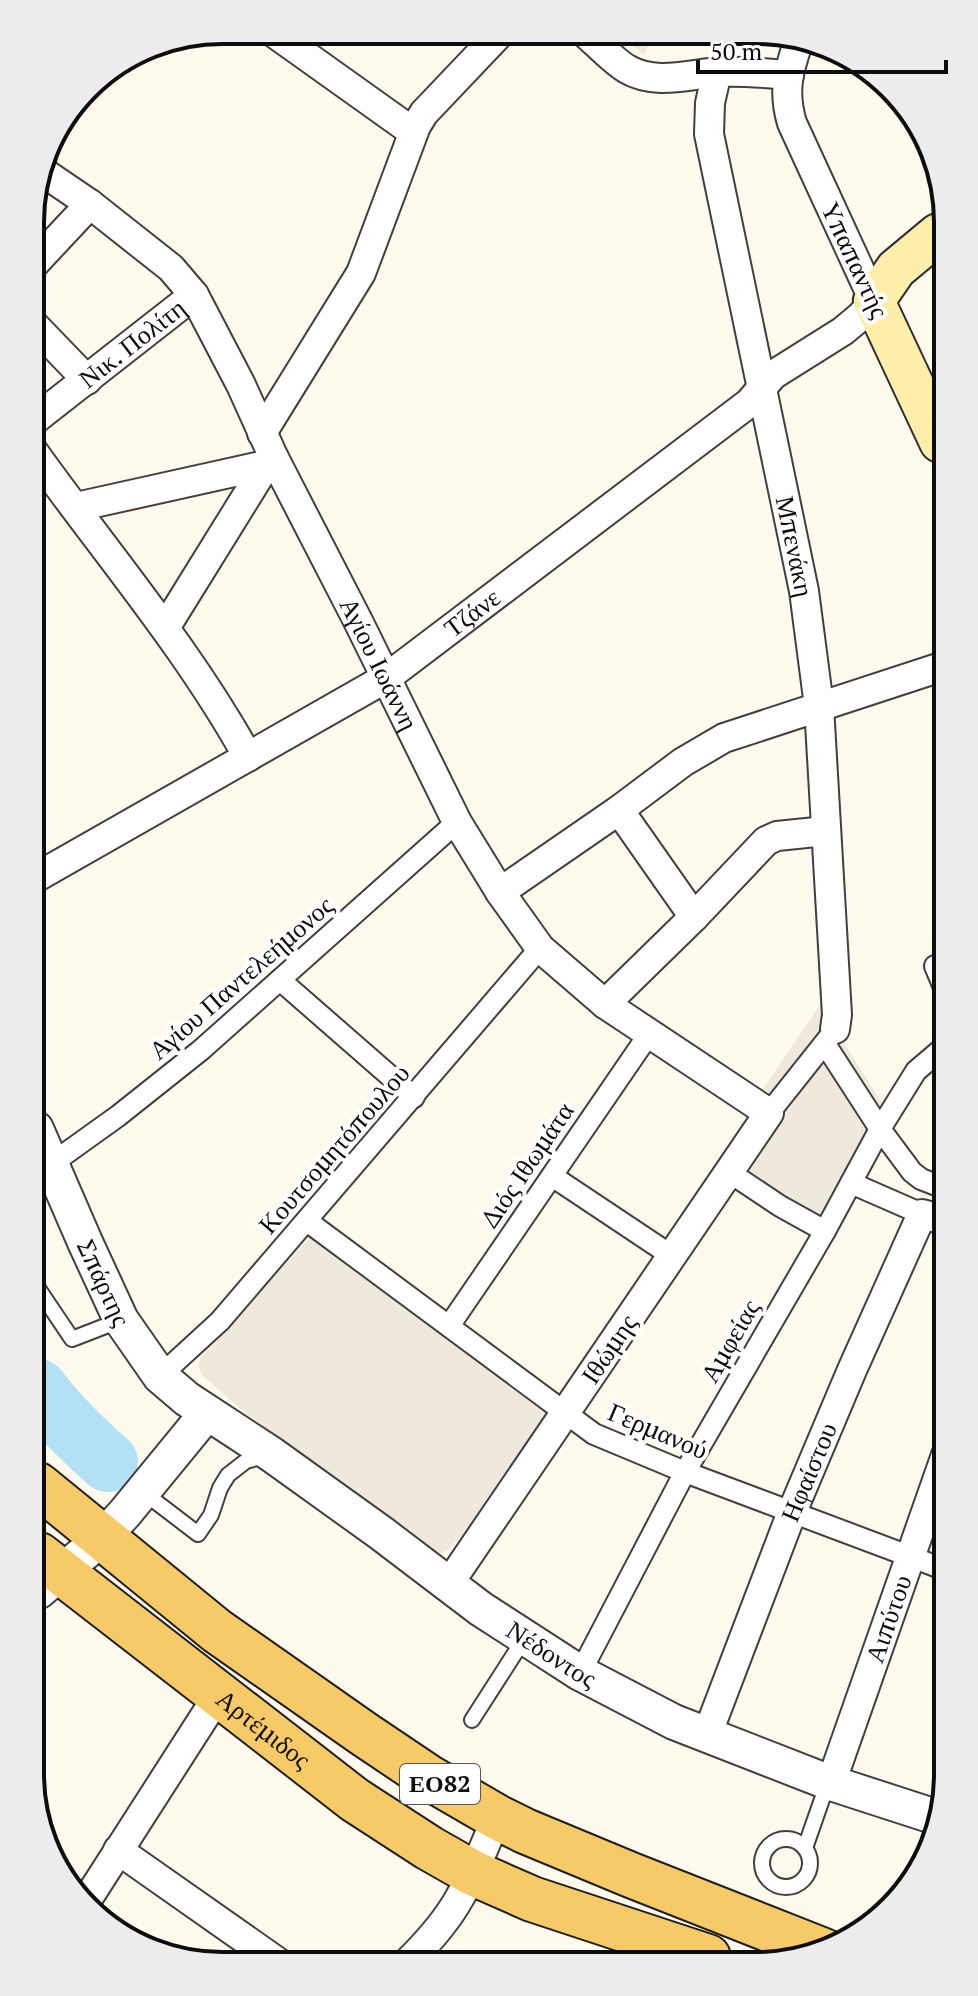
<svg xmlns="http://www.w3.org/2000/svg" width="978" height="1996" viewBox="0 0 978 1996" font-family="'PT Serif',serif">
<rect width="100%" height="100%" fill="#fffaed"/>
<!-- plaza -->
<g fill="#eee8dd">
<path d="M616,32L654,33L644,55Z"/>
<path d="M820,1005L894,1122L826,1241L734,1185L779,1101L763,1089Z"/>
<path d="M310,1237L551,1413L477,1519L450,1548L439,1555L244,1412L202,1375L198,1366L201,1357Z"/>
</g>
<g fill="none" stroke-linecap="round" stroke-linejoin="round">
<!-- river -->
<path stroke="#b3e0f5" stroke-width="60" d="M38,1389C58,1416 82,1439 108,1462"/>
<defs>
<g id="service">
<path d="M37,1287L72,1339L121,1320"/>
<path d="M143,1492L198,1534L211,1515L220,1488L228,1475L246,1461L267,1455"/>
<path d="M472,1720L524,1639"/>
<circle cx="786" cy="1863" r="24"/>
<path d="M805,1848L828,1782"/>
</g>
<g id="pedestrian">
<path d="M935,966L943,985"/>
<path d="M280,980L414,1097"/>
<path d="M825,1044L880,1129L912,1172L921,1179L944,1188"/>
<path d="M769,1113L831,1035"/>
<path d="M51,1164L118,1116L201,1050L457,822"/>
<path d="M729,1172L780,1206L825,1231"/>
<path d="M552,1176L672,1256"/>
<path d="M851,1183L922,1214"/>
<path d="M307,1221L594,1434L685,1472L946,1570"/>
<path d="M449,1326L649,1034"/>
<path d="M160,1376L220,1321L540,948"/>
<path d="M580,1673L685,1472L825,1231L880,1129L916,1071L943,1048"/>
</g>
<g id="minor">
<path d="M270,30L413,132"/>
<path d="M584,32C598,44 612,60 627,69C656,86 689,74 720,72C743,71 766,73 789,75"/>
<path id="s1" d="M717,72L710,103L709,134L804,591L819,706L837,1015L835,1029"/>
<path id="s2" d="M40,170L90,204L171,268L194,295L241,385L274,458L359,623L457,822L500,892L540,948L605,1004L769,1113L448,1585"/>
<path d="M32,266L90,204"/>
<path d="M32,323L87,380"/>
<path id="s3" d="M33,421L194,295"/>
<path d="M262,433L361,273L416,126L424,113L501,32"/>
<path d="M33,451C105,552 187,647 248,757"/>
<path d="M76,507L266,465L274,458"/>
<path d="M165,628L266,465"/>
<path d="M619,810L694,917"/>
<path id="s4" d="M35,878L386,678L749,403L773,375L843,331L861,316L874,301L792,123C782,90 789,69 800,37"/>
<path d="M500,892L619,810L683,762L724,738L941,667"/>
<path d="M605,1004L694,917L766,841L777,836L826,831"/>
<path id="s5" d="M707,1735L792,1512L852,1370L922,1214L944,1220"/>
<path id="s6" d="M831,1783L946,1455"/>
<path d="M118,1850L279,1963"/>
<path d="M85,1903L219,1694"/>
<path d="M409,1961C428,1942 447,1921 460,1897C475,1872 485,1844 497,1817"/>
</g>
<g id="tertiary">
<path id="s7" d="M36,1129L85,1242L121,1320L160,1376L187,1399L271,1454L381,1533L481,1609L580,1673L674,1722L828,1782L936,1817"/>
<path d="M39,1591L102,1538L125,1513L207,1413"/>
</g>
<path id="secondary" d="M938,234L896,269L874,301L940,442"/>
<g id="primary">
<path d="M38,1485L217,1631L364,1734L428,1777L497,1817L525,1831L631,1875L824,1951"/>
<path id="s8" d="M39,1555L355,1800L429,1848L473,1873L532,1899L708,1957"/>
</g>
</defs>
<!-- service casing -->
<use href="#service" stroke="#404040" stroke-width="18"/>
<!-- pedestrian casing -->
<use href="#pedestrian" stroke="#404040" stroke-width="24"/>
<!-- minor casing -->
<use href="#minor" stroke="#404040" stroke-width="32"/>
<!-- tertiary casing -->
<use href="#tertiary" stroke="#404040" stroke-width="38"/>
<!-- secondary casing -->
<use href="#secondary" stroke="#2f2f2f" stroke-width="44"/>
<!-- primary casing -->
<use href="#primary" stroke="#1e1e1e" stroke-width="48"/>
<!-- service -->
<use href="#service" stroke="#fff" stroke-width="14"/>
<!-- pedestrian -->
<use href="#pedestrian" stroke="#fff" stroke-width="20"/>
<!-- minor -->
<use href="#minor" stroke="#fff" stroke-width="28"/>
<!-- tertiary -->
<use href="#tertiary" stroke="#fff" stroke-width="34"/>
<!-- secondary -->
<use href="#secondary" stroke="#fdefaa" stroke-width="40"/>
<!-- primary -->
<use href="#primary" stroke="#f6ca66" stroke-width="44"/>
</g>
<g text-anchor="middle" stroke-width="8" stroke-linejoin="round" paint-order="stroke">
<!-- shield labels -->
<rect fill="#fff" stroke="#565656" stroke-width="2" x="400" y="1764" width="80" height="40" rx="6"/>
<g font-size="24" font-weight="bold" fill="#0d0d0d">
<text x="440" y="1792">ΕΟ82</text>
</g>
<!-- street labels -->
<g font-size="26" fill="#0d0d0d" stroke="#fff">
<text transform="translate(855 260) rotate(65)" y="9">Υπαπαντής</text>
<text dy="9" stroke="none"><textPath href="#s3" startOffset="126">Νικ. Πολίτη</textPath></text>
<text dy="9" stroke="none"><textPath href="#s1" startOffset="484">Μπενάκη</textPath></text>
<text dy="9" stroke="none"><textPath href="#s4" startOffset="512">Τζάνε</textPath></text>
<text dy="9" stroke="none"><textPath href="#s2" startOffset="612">Αγίου Ιωάννη</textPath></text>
<text transform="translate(241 978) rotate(-41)" y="9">Αγίου Παντελεήμονος</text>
<text transform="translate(334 1149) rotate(-49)" y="9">Κουτσομητόπουλου</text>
<text transform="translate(527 1165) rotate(-56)" y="9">Διός Ιθωμάτα</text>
<text dy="9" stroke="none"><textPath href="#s7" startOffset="168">Σπάρτης</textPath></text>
<text transform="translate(730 1341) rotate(-60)" y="9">Αμφείας</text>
<text transform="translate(609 1349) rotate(-56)" y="9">Ιθώμης</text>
<text transform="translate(658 1431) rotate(23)" y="9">Γερμανού</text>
<text dy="9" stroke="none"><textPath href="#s5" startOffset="282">Ηφαίστου</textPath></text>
<text dy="9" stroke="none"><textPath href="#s6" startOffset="174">Αιπύτου</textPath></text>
<text dy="9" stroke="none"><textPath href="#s7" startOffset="758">Νέδοντος</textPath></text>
<text dy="9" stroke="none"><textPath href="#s8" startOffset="284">Αρτέμιδος</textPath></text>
</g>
</g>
<!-- crop -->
<path d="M0 0H978V1996H0ZM222 44H756A178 178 0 0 1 934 222V1774A178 178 0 0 1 756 1952H222A178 178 0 0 1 44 1774V222A178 178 0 0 1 222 44Z" fill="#ececec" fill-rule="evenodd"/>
<path fill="none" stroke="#0d0d0d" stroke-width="4" d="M222 44H756A178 178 0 0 1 934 222V1774A178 178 0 0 1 756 1952H222A178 178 0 0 1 44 1774V222A178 178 0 0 1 222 44Z"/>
<!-- scale -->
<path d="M698 60v12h248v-12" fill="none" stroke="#0d0d0d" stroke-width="4"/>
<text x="710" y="60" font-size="24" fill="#0d0d0d" stroke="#ffffff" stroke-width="6" paint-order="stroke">50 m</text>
</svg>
